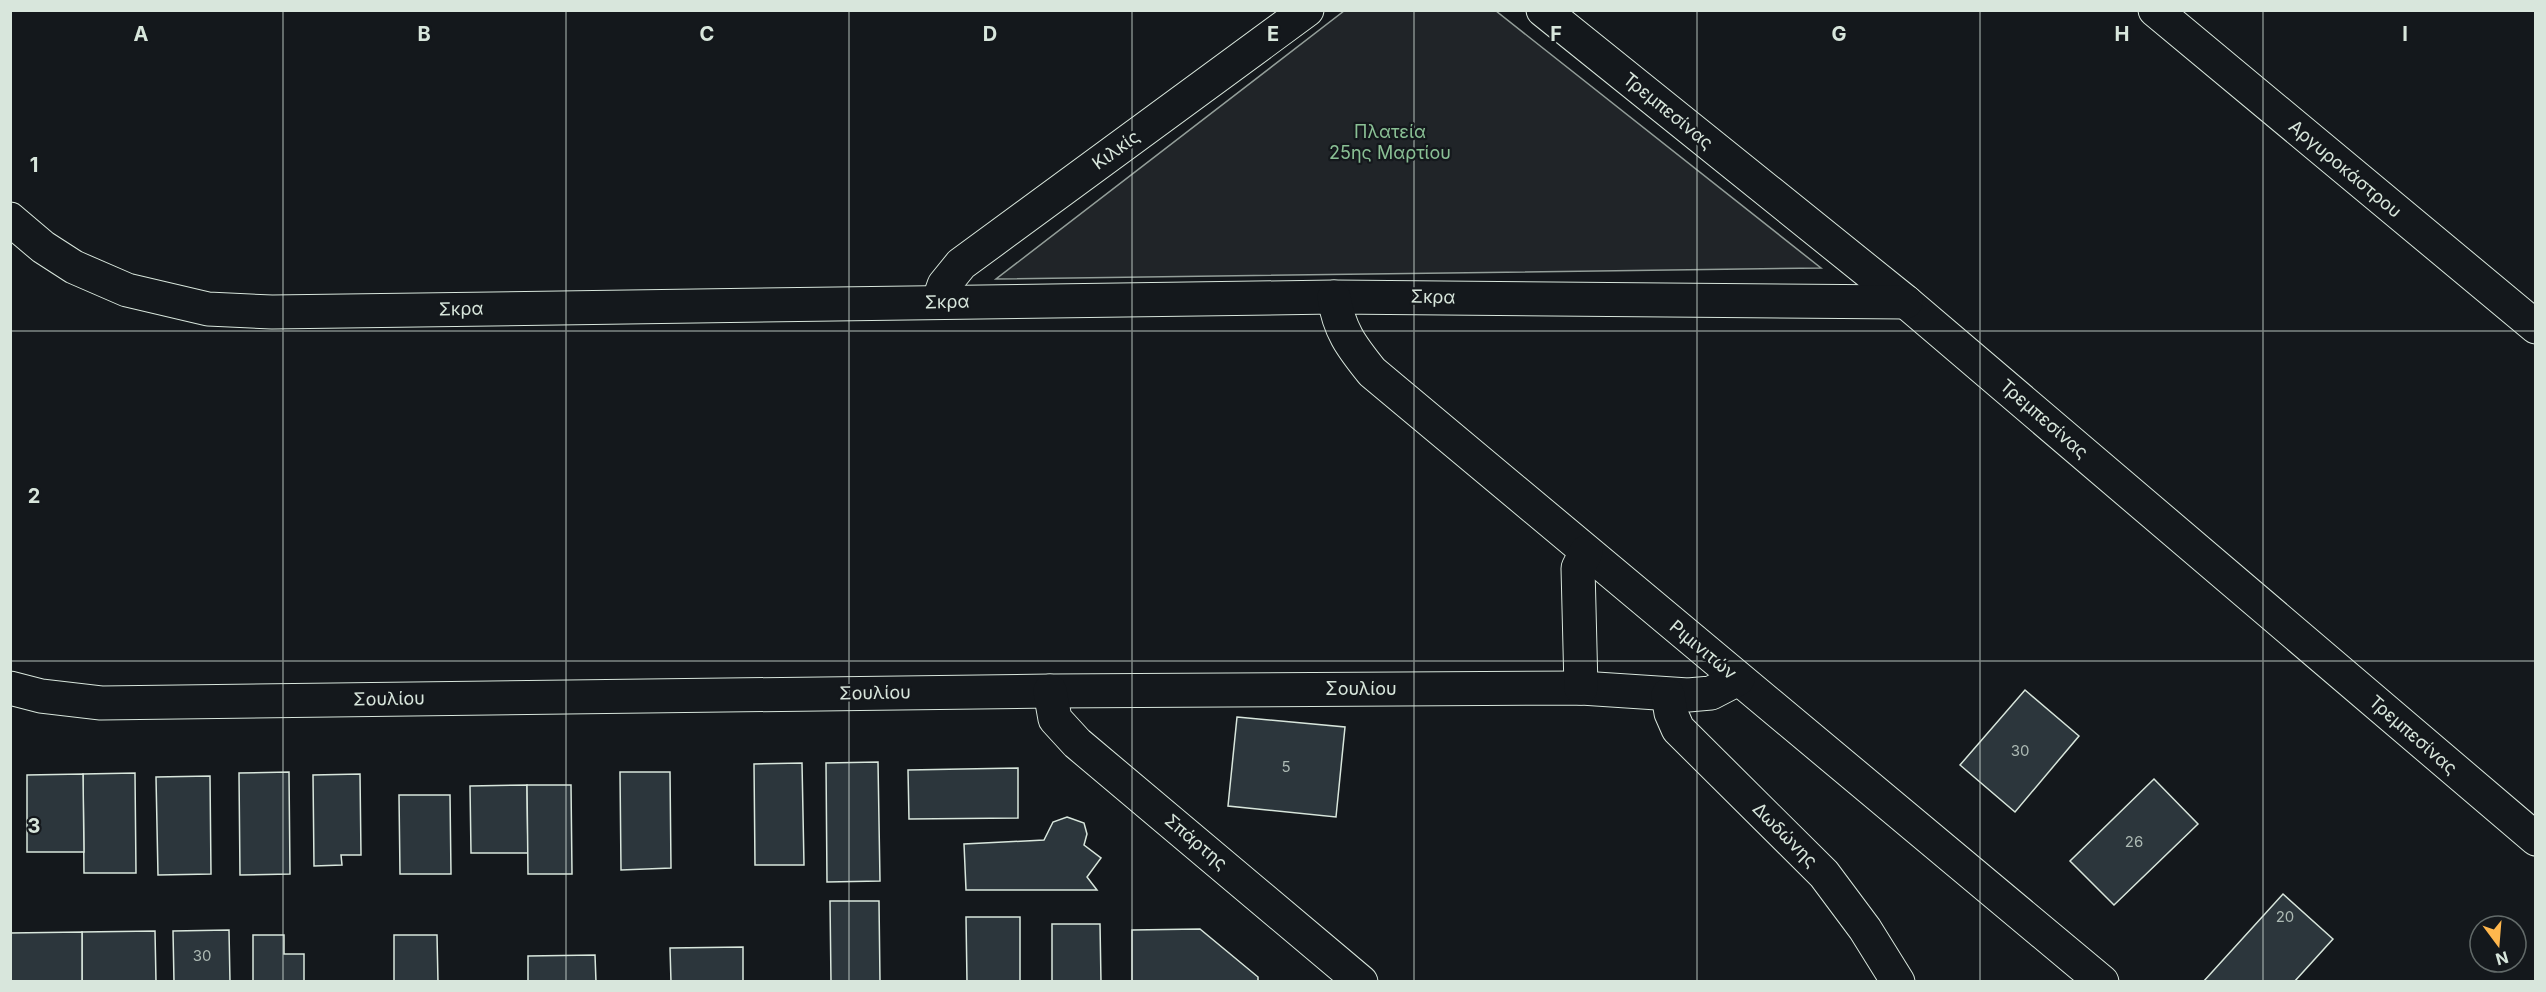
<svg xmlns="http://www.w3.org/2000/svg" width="2546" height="992" viewBox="0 0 2546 992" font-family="Inter,sans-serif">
<rect width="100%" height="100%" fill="#14181c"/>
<!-- green -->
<path fill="#202428" stroke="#939e99" stroke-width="1.5" d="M1344,11H1496L1821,268L996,279Z"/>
<!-- building -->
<g fill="#2c363c" stroke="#d8e6dc" stroke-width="1.5">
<path d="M2025,690L2079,736L2015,812L1960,765Z"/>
<path d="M1237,717L1345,727L1336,817L1228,806Z"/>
<path d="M878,762L880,881L827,882L826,763Z"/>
<path d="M802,763L804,865H755L754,764Z"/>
<path d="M1018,768V818L909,819L908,770Z"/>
<path d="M289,772L290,874L240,875L239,773Z"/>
<path d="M620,772H670L671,868L621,870Z"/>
<path d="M135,773L136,873H84L83,774Z"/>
<path d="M83,774L84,852H27V775Z"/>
<path d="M360,774L361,855H341L342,865L314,866L313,775Z"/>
<path d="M210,776L211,874L158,875L156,777Z"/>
<path d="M2154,779L2198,824L2114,905L2070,861Z"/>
<path d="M527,785L528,853H471L470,786Z"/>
<path d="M527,785H571L572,874H528Z"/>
<path d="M399,795H450L451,874H400Z"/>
<path d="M1067,817L1084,823L1087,834L1084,845L1101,858L1087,877L1097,890H966L964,844L1044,840L1053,822Z"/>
<path d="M2283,894L2333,939L2294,982H2203Z"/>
<path d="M830,901H879L880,982H831Z"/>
<path d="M966,917H1020V982H967Z"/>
<path d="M1052,924H1100L1101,982H1052Z"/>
<path d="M1200,929L1258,977V982H1132V930Z"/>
<path d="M229,930L230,982H174L173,931Z"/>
<path d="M155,931L156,982H82V932Z"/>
<path d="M82,932V982H10V933Z"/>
<path d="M253,935H284V954H304V982H253Z"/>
<path d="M394,935H437L438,982H394Z"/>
<path d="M743,947V982H671L670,948Z"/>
<path d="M595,955L596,982H528V956Z"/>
</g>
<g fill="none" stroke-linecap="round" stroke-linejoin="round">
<defs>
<g id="street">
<path d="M1543,10L1906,302L2536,839"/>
<path d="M2155,10L2536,327"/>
<path d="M10,219L43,247L74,267L127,290L208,309L272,312L1334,297L1906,302"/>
<path d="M1334,297C1339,330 1351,346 1372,372L2102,982"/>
<path d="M938,302L944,285L961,264L1307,10"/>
<path d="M10,688L41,696L101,703L1050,691L1581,688L1688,695L1711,693L1738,679"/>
<path d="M1581,688L1578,568L1586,552"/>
<path d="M1050,691L1055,719L1077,743L1361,982"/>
<path d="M1668,695L1671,713L1678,729L1824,874L1865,929L1898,982"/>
</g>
</defs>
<!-- street casing -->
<use href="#street" stroke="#d8e6dc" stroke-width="35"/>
<!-- street -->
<use href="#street" stroke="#14181c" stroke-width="33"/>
</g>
<!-- grid -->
<path fill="none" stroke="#d8e6dc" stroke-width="1.5" stroke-opacity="0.55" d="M283,10V982M566,10V982M849,10V982M1132,10V982M1414,10V982M1697,10V982M1980,10V982M2263,10V982M10,331H2536M10,661H2536"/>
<g text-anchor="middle" stroke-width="4.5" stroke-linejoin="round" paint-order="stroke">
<!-- number labels -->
<g font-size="15" fill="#adbab4">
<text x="2020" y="756">30</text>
<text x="1286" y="772">5</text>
<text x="2134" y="847">26</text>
<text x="2285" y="922">20</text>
<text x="202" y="961">30</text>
</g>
<!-- street labels -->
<g font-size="18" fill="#d8e6dc" stroke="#14181c">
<text transform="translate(1668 111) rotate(39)" y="6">Τρεμπεσίνας</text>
<text transform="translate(1116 150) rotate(-36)" y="6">Κιλκίς</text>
<text transform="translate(2345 169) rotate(40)" y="6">Αργυροκάστρου</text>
<text transform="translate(1433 297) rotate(1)" y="6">Σκρα</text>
<text transform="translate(947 302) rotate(-1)" y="6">Σκρα</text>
<text transform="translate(461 309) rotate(-1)" y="6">Σκρα</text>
<text transform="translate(2044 419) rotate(41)" y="6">Τρεμπεσίνας</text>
<text transform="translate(1703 650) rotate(40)" y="6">Ριμινιτών</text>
<text x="1361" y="695">Σουλίου</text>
<text transform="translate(875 693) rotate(-1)" y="6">Σουλίου</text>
<text transform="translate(389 699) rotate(-1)" y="6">Σουλίου</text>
<text transform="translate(2413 735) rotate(41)" y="6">Τρεμπεσίνας</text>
<text transform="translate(1785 835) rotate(45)" y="6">Δωδώνης</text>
<text transform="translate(1196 842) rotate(40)" y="6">Σπάρτης</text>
</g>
<!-- park labels -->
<g font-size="18" fill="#8ac095" stroke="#14181c">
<text x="1390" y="138">Πλατεία<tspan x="1390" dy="21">25ης Μαρτίου</tspan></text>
</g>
</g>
<g font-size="20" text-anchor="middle" font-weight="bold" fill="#d8e6dc" stroke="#14181c" stroke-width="4.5" stroke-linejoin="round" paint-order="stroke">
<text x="141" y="41">A</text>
<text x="424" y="41">B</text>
<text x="707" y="41">C</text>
<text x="990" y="41">D</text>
<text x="1273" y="41">E</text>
<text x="1556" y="41">F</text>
<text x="1839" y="41">G</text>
<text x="2122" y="41">H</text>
<text x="2405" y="41">I</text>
<text x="34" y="172">1</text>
<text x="34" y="503">2</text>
<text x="34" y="833">3</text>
</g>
<!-- border -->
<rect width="2546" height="992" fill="none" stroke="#d8e6dc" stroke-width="24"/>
<!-- north arrow -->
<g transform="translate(2498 944) rotate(164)"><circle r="28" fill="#14181c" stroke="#626a69" stroke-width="1.5"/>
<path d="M0-4.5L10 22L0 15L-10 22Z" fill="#ffb74d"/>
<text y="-9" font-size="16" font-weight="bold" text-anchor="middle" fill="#d8e6dc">N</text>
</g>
</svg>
